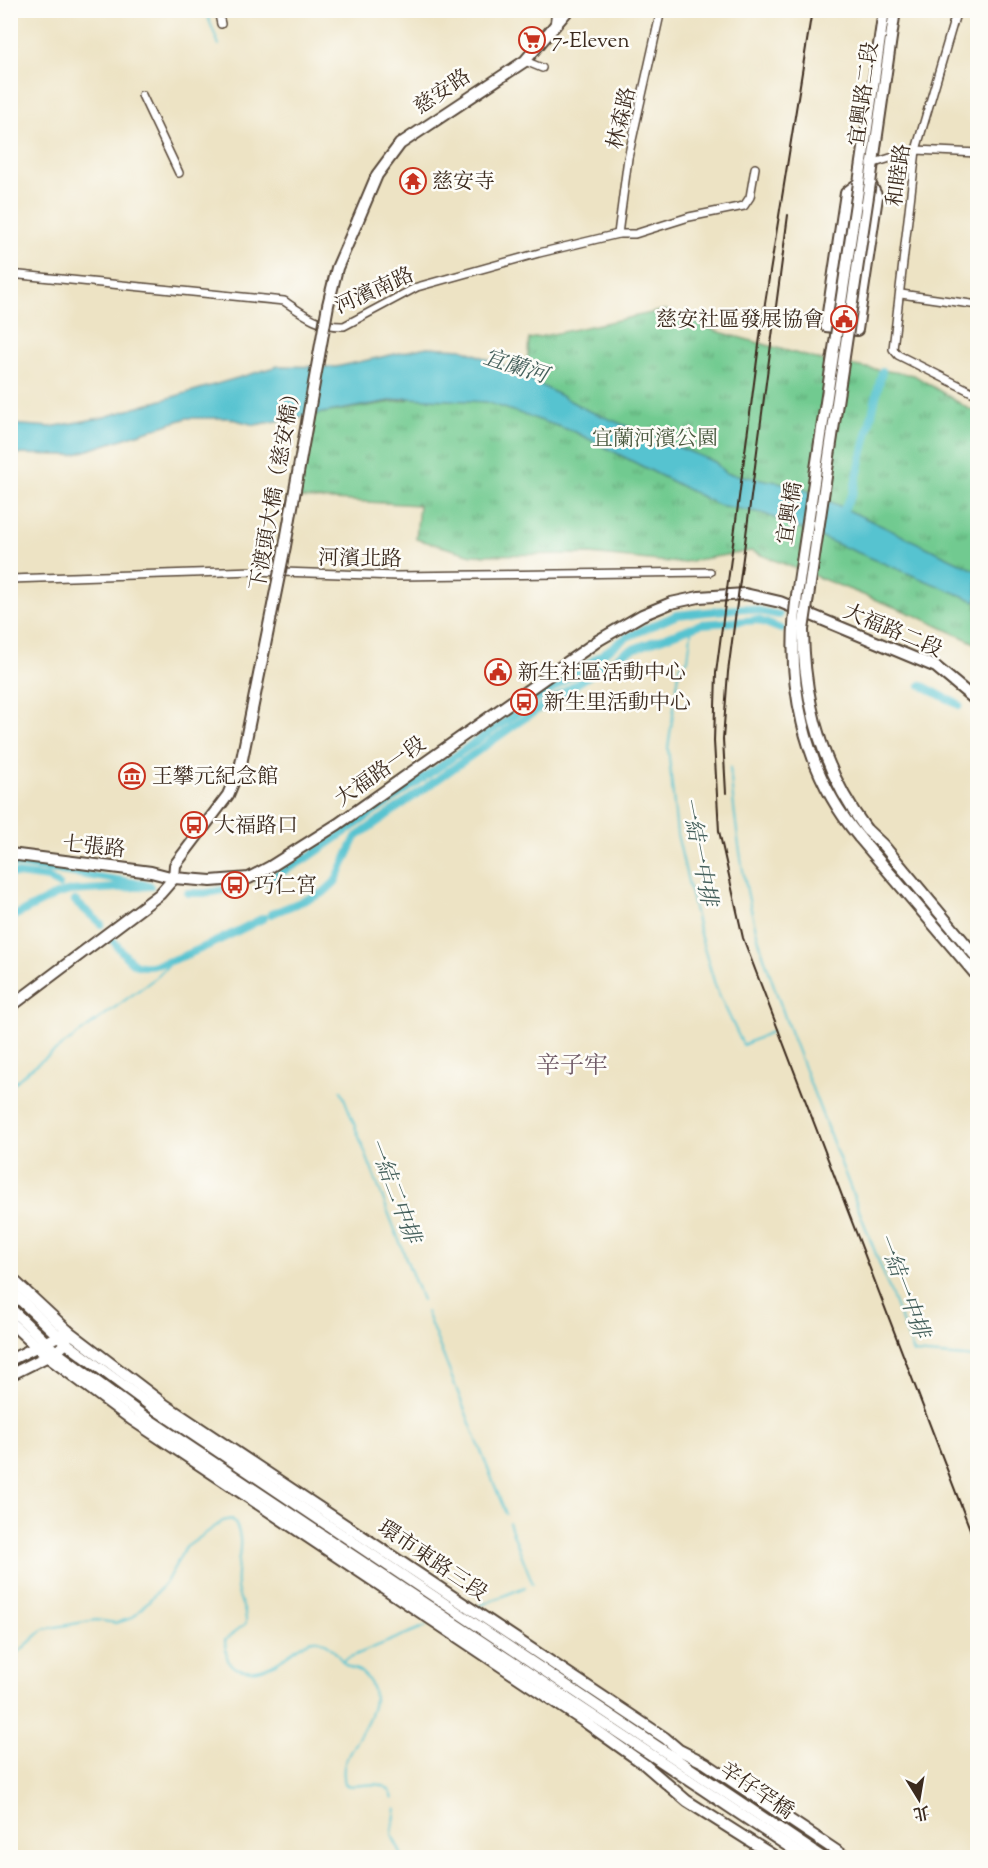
<svg xmlns="http://www.w3.org/2000/svg" width="988" height="1868" viewBox="0 0 988 1868" font-family="'Sorts Mill Goudy','Noto Serif TC',serif">
<defs>
<pattern id="park-tufts" width="24" height="20" patternUnits="userSpaceOnUse" patternTransform="scale(1.5)"><rect width="24" height="20" fill="#71ca90"/><path d="M3 7l-1-3M5 7V3M7 7l1-3M15 17l-1-3M17 17v-4M19 17l1-3" fill="none" stroke="#5ea475"/></pattern>
</defs>
<rect width="100%" height="100%" fill="#fdfcf7"/>
<filter id="ink" filterUnits="userSpaceOnUse"><feTurbulence type="fractalNoise" baseFrequency=".0167" numOctaves="2"/><feDisplacementMap in="SourceGraphic" scale="12" xChannelSelector="R" yChannelSelector="G"/><feConvolveMatrix kernelMatrix="1 2 1 2 8 2 1 2 1" color-interpolation-filters="sRGB"/></filter>
<filter id="wash" filterUnits="userSpaceOnUse"><feTurbulence type="fractalNoise" baseFrequency=".008" numOctaves="4" result="noise"/><feDisplacementMap in="SourceGraphic" scale="24" xChannelSelector="R" yChannelSelector="G"/><feGaussianBlur stdDeviation="1.35" result="paint"/><feColorMatrix in="noise" values="0 0 0 0 0 0 0 0 0 0 0 0 0 0 0 0 0 1.4 0 .05"/><feComposite in="paint" operator="in"/></filter>
<g filter="url(#wash)">
<rect width="100%" height="100%" fill="#ede3c4"/>
<!-- park -->
<path fill="url(#park-tufts)" stroke="#567a57" stroke-width="1.5" d="M665,310L716,331L827,362L914,375L969,409L977,411V644L917,616L751,551L678,563L590,554L472,555L416,539L419,505L299,498L310,415L405,400L527,363L529,339Z"/>
<!-- water -->
<path fill="#57c3d0" stroke="#497677" stroke-width="1.5" d="M427,347L462,349L509,368L587,410L715,462L725,473L795,485L977,571V602L762,513L718,505L575,432L486,402L407,398L255,425L228,418H187L73,455L11,454L10,424L50,427L101,418L278,366L336,367Z"/>
<g fill="none" stroke-linecap="round" stroke-linejoin="round">
<!-- stream -->
<g stroke="#57c3d0" stroke-width="2">
<path d="M205,10L219,45"/>
<path d="M692,626L688,660L680,666L668,748L677,834L701,938L716,988L743,1045L773,1031"/>
<path d="M730,767C735,827 743,886 760,944C768,971 779,999 788,1026"/>
<path d="M788,1026L914,1353L978,1358"/>
<path d="M10,1087L29,1070L154,979L172,962"/>
<path d="M341,1090L422,1300"/>
<path d="M426,1312L506,1514"/>
<path d="M509,1523L533,1584"/>
<path d="M479,1606L525,1587"/>
<path d="M10,1660L44,1629L96,1620L116,1623L132,1618L165,1584L185,1548L223,1521L232,1519C249,1540 234,1562 237,1587C238,1600 247,1609 246,1623L225,1640C226,1656 226,1668 244,1670C278,1675 299,1637 318,1640C332,1642 338,1660 349,1667C353,1669 358,1669 361,1672C394,1700 355,1735 345,1763C342,1770 344,1777 345,1785C363,1789 387,1774 393,1799"/>
<path d="M343,1660L426,1626"/>
<path d="M396,1808L392,1835L403,1858"/>
</g>
<!-- canal -->
<g stroke="#57c3d0" stroke-width="8">
<path d="M840,516L853,493L882,372"/>
<path d="M921,685L959,705"/>
<path d="M10,863L149,885"/>
<path d="M10,873L48,878L59,885"/>
<path d="M259,882L273,877L309,857L627,637L677,615L745,608L779,615"/>
<path d="M188,893H207L238,887"/>
<path d="M75,901L101,924"/>
<path d="M271,914L323,893L335,882L356,837L516,724L625,652L701,624L758,620L781,629"/>
<path d="M10,918L56,895L70,891L150,886"/>
<path d="M111,938C118,946 128,962 137,965C160,974 240,929 264,918"/>
</g>
</g>
</g>
<g filter="url(#ink)">
<g fill="none" stroke-linecap="round" stroke-linejoin="round">
<defs>
<g id="street">
<path d="M218,10L221,24"/>
<path d="M957,10L916,150L893,349L898,355L978,395"/>
<path d="M554,26L556,10"/>
<path d="M525,61L542,68"/>
<path d="M142,95L179,173"/>
<path d="M871,164L916,150L978,153"/>
<path d="M618,234L628,158L661,10"/>
<path d="M10,274L284,301C303,314 320,327 344,326L417,287L539,253L618,234H635L689,217L744,206L750,197L755,168"/>
<path d="M901,294L978,305"/>
<path d="M10,579L254,571L397,576L710,572"/>
</g>
<g id="secondary">
<path d="M884,10L859,183L846,193L826,326L857,330L877,197L870,183L895,10"/>
<path d="M358,220L377,175L400,144L525,61L568,10"/>
<path d="M866,829L883,845L978,959"/>
<path d="M859,837L978,977"/>
<path d="M10,854L151,872L174,878L211,881L249,878L270,867L338,824L599,640L642,615L671,603L699,597L745,594L780,602L936,667L978,702"/>
<path d="M174,878L175,865L228,795L241,764"/>
<path d="M10,1007L160,894L174,878"/>
<path d="M10,1360L68,1331L66,1343L56,1352L10,1375"/>
</g>
<g id="primary">
<path d="M10,1277L68,1331L165,1405L665,1738L679,1750L705,1763L847,1858"/>
<path d="M10,1290L66,1343L155,1409L823,1858"/>
<path d="M10,1308L56,1352L142,1415L806,1858"/>
<path d="M10,1322L48,1357L131,1419L585,1722L644,1764L687,1801L777,1858"/>
</g>
</defs>
<!-- street casing -->
<use href="#street" stroke="#564637" stroke-width="10"/>
<!-- secondary casing -->
<use href="#secondary" stroke="#564637" stroke-width="14"/>
<!-- primary casing -->
<use href="#primary" stroke="#564637" stroke-width="14"/>
<!-- street -->
<use href="#street" stroke="#fff" stroke-width="7"/>
<!-- secondary -->
<use href="#secondary" stroke="#fff" stroke-width="10"/>
<!-- primary -->
<use href="#primary" stroke="#fff" stroke-width="10"/>
<!-- rail -->
<g stroke="#3b2a1e" stroke-width="2">
<path d="M812,10L762,322L716,673L714,741L719,831L743,938L978,1550"/>
<path d="M726,793L723,739L728,672L788,215"/>
</g>
<defs>
<g id="secondary-bridge">
<path d="M859,183L797,595C785,681 803,770 859,837"/>
<path d="M241,764L285,546L328,305L337,268L358,220"/>
<path d="M866,829C822,770 804,703 803,630L870,183"/>
</g>
</defs>
<!-- secondary-bridge casing -->
<use href="#secondary-bridge" stroke="#564637" stroke-width="14" stroke-linecap="butt"/>
<!-- secondary-bridge -->
<use href="#secondary-bridge" stroke="#fff" stroke-width="10"/>
</g>
</g>
<!-- icons -->
<defs>
<symbol id="supermarket-ring" viewBox="-11 -11 22 22"><circle r="9.5" fill="#fdfcf7" stroke="#c8321e" stroke-width="1.5"/><path d="M-6-5.5h2.5l.6 2H6L4.5 2H-2.5L-4.4-4H-6ZM-1.5 3.2a1.3 1.3 0 1 0 .1 0ZM3 3.2a1.3 1.3 0 1 0 .1 0Z" fill="#c8321e"/></symbol>
<symbol id="temple-ring" viewBox="-11 -11 22 22"><circle r="9.5" fill="#fdfcf7" stroke="#c8321e" stroke-width="1.5"/><path d="M0-6L5-2H3V0L6.5 2.5H4V6H1.5V3h-3V6H-4V2.5H-6.5L-3 0V-2H-5Z" fill="#c8321e"/></symbol>
<symbol id="civic-ring" viewBox="-11 -11 22 22"><circle r="9.5" fill="#fdfcf7" stroke="#c8321e" stroke-width="1.5"/><path d="M-.6-6.5H3V-4.5H.6V-3L4-1V1h2V6H-6V1h2V-1L-.6-3ZM-1.2 2.5V6h2.4V2.5Z" fill="#c8321e"/></symbol>
<symbol id="bus-ring" viewBox="-11 -11 22 22"><circle r="9.5" fill="#fdfcf7" stroke="#c8321e" stroke-width="1.5"/><path d="M-5-6H5V4H4V6H2V4H-2V6H-4V4H-5ZM-3.5-4V0h7V-4ZM-3.5 1.2v1.5H-2V1.2ZM2 1.2v1.5H3.5V1.2Z" fill="#c8321e"/></symbol>
<symbol id="museum-ring" viewBox="-11 -11 22 22"><circle r="9.5" fill="#fdfcf7" stroke="#c8321e" stroke-width="1.5"/><path d="M0-6L6-3V-2H-6V-3ZM-5-1h2V3h-2ZM-1-1h2V3h-2ZM3-1h2V3H3ZM-6 4H6V6H-6Z" fill="#c8321e"/></symbol>
</defs>
<g fill-rule="evenodd">
<use href="#supermarket-ring" x="517" y="25" width="30" height="30"/>
<use href="#temple-ring" x="398" y="166" width="30" height="30"/>
<use href="#civic-ring" x="829" y="304" width="30" height="30"/>
<use href="#civic-ring" x="483" y="657" width="30" height="30"/>
<use href="#bus-ring" x="509" y="687" width="30" height="30"/>
<use href="#museum-ring" x="117" y="761" width="30" height="30"/>
<use href="#bus-ring" x="179" y="810" width="30" height="30"/>
<use href="#bus-ring" x="220" y="870" width="30" height="30"/>
</g>
<g text-anchor="middle" stroke-width="5" stroke-linejoin="round" paint-order="stroke">
<!-- poi labels -->
<g font-size="21" fill="#3b2a1e" stroke="#fdfcf7" text-anchor="start">
<text x="552" y="47">7-Eleven</text>
<text x="432" y="188">慈安寺</text>
<text x="824" y="326" text-anchor="end">慈安社區發展協會</text>
<text x="518" y="679">新生社區活動中心</text>
<text x="544" y="709">新生里活動中心</text>
<text x="152" y="783">王攀元紀念館</text>
<text x="214" y="832">大福路口</text>
<text x="254" y="892">巧仁宮</text>
</g>
<!-- street labels -->
<g font-size="21" fill="#3b2a1e" stroke="#fdfcf7">
<text transform="translate(442 91) rotate(-34)" y="7">慈安路</text>
<text transform="translate(863 94) rotate(-82)" y="7">宜興路二段</text>
<text transform="translate(621 118) rotate(-77)" y="7">林森路</text>
<text transform="translate(898 175) rotate(-82)" y="7">和睦路</text>
<text transform="translate(374 290) rotate(-24)" y="7">河濱南路</text>
<text transform="translate(275 487) rotate(-80)" y="7">下渡頭大橋（慈安橋）</text>
<text transform="translate(789 513) rotate(-81)" y="7">宜興橋</text>
<text transform="translate(360 558) rotate(1)" y="7">河濱北路</text>
<text transform="translate(893 630) rotate(23)" y="7">大福路二段</text>
<text transform="translate(380 771) rotate(-35)" y="7">大福路一段</text>
<text transform="translate(94 846) rotate(6)" y="7">七張路</text>
<text transform="translate(433 1560) rotate(34)" y="7">環市東路三段</text>
<text transform="translate(757 1790) rotate(34)" y="7">辛仔罕橋</text>
</g>
<!-- park labels -->
<g font-size="21" fill="#4b5a40" stroke="#fdfcf7">
<text x="655" y="445">宜蘭河濱公園</text>
</g>
<!-- water labels -->
<g font-size="22" font-style="italic" fill="#45605c" stroke="#fdfcf7">
<text transform="translate(516 365) rotate(18)" y="8">宜蘭河</text>
<text transform="translate(700 851) rotate(79)" y="8">一結一中排</text>
<text transform="translate(395 1190) rotate(69)" y="8">一結二中排</text>
<text transform="translate(904 1285) rotate(69)" y="8">一結一中排</text>
</g>
<!-- quarter labels -->
<g font-size="24" fill="#705b67" stroke="#fdfcf7">
<text x="572" y="1073">辛子牢</text>
</g>
</g>
<!-- margin -->
<rect width="988" height="1868" fill="none" stroke="#fdfcf7" stroke-width="36"/>
<!-- north arrow -->
<g transform="translate(919 1799) rotate(169)" stroke="#fdfcf7" stroke-width="4.5" paint-order="stroke">
<path d="M0-4.5L10 22L0 15L-10 22Z" fill="#3b2a1e"/>
<text y="-9" font-size="16" font-weight="bold" text-anchor="middle" fill="#3b2a1e">北</text>
</g>
</svg>
